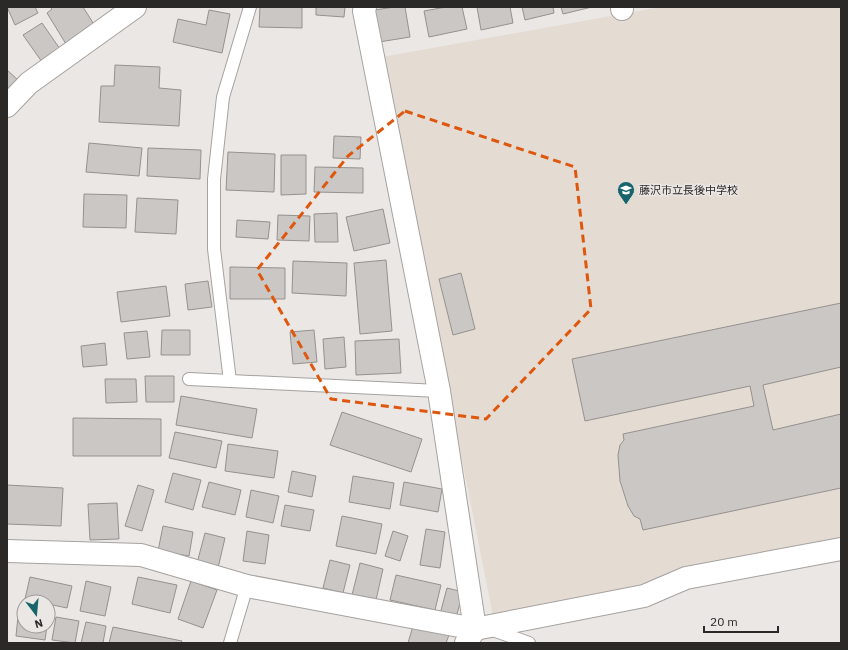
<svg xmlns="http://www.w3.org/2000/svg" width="848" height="650" viewBox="0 0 848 650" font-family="'IBM Plex Sans','Noto Sans JP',sans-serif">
<rect width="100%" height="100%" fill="#ebe7e4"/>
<!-- built -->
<path fill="#e4dbd3" d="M661,7H841V542L650,588L493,616L382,57Z"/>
<!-- building -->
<g fill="#cac7c4" stroke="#95918f">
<path d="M7,7H35L38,13L15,25Z"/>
<path d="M50,7H83L95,26L66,44L47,13L52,9Z"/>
<path d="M260,7H302V28L259,27Z"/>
<path d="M316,7H345L344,17L316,15Z"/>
<path d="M395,7H405L410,37L379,42L374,10Z"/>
<path d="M446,7H462L467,29L429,37L424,11Z"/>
<path d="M477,7H510L513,23L481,30Z"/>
<path d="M522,7H553L554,13L525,20Z"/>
<path d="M561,7H592L563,14Z"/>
<path d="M209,10L230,14L222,53L173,42L178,19L206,25Z"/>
<path d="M42,23L60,49L42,62L23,35Z"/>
<path d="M115,65L160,67L159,88L181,90L179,126L99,122L101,86H114Z"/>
<path d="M7,70L18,80L7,93Z"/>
<path d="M334,136L361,137L360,159L333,158Z"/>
<path d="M89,143L142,148L139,176L86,172Z"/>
<path d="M148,148L201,150L200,179L147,176Z"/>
<path d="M228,152L275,154L274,192L226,190Z"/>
<path d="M281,155H306V194L281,195Z"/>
<path d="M315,167L363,168V193L314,192Z"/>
<path d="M84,194L127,195L126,228L83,227Z"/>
<path d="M137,198L178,200L176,234L135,232Z"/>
<path d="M383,209L390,243L354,251L346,217Z"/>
<path d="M337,213L338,242H315L314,214Z"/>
<path d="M278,215L310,216L309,241L277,240Z"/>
<path d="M237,220L270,222L268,239L236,237Z"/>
<path d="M386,260L392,331L360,334L354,263Z"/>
<path d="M293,261L347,263L346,296L292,293Z"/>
<path d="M230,267L285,268V299H230Z"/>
<path d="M461,273L475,329L453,335L439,279Z"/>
<path d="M208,281L212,307L188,310L185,284Z"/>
<path d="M166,286L170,316L121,322L117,292Z"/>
<path d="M841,303V367L763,385L773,430L841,414V488L643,530L640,519L634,516L628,506L620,481L618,455L620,445L624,440L623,434L754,406L750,386L585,421L572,359Z"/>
<path d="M162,330H190V355H161Z"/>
<path d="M314,330L317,362L293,364L290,332Z"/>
<path d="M147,331L150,357L127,359L124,333Z"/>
<path d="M344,337L346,367L325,369L323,339Z"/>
<path d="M399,339L401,373L356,375L355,341Z"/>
<path d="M105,343L107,365L83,367L81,346Z"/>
<path d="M145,376H174V402H146Z"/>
<path d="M105,379H136L137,402L106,403Z"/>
<path d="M181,396L257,409L252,438L176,425Z"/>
<path d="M342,412L422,439L411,472L330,445Z"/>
<path d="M73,418L161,419V456H73Z"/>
<path d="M175,432L222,441L216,468L169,458Z"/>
<path d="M228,444L278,451L274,478L225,471Z"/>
<path d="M292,471L316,476L312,497L288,492Z"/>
<path d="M173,473L201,480L193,510L165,502Z"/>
<path d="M353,476L394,483L390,509L349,502Z"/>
<path d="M209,482L241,490L235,515L202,507Z"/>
<path d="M404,482L442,489L438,512L400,505Z"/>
<path d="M7,485L63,488L61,526L7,524Z"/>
<path d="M138,485L154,490L142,531L125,526Z"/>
<path d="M251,490L279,496L273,523L246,517Z"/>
<path d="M117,503L119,539L90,540L88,504Z"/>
<path d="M285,505L314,510L310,531L281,526Z"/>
<path d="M342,516L382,524L376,554L336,546Z"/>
<path d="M163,526L193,532L189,556L158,551Z"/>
<path d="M426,529L445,532L440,568L420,565Z"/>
<path d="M247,531L269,535L265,564L243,561Z"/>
<path d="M393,531L408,536L400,561L385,556Z"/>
<path d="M205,533L225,538L218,568L197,563Z"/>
<path d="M330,560L350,565L343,593L323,588Z"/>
<path d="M360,563L383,569L376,600L352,595Z"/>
<path d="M396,575L441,585L435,610L390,600Z"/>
<path d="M30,577L72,586L67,608L48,604V602L25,599Z"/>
<path d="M138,577L177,585L170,613L132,604Z"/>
<path d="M86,581L111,587L105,616L80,611Z"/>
<path d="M191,581L217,590L203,628L178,619Z"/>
<path d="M447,588L463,592L456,618L440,614Z"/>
<path d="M18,616L24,617V626H47L45,640L16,636Z"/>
<path d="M56,617L79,621L75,643L52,640Z"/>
<path d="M86,622L106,626L103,643H81Z"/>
<path d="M413,626L449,635L446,643H408Z"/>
<path d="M113,627L182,641L181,643H109Z"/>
</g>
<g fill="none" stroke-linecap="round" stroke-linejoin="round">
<defs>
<g id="service">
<path d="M189,379L439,391"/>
<path d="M230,381L214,249V179L223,97L250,7"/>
<path d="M490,629L529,643"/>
<path d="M230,643L247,586"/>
</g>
<g id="minor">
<path d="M365,7L364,11L439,391L475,629L466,643"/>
<path d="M622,7V9"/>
<path d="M7,106L29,83L135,7"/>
<path d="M7,551L141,555L247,586L475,629L644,596L686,578L841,549"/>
</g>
</defs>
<!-- service casing -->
<use href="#service" stroke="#a5a2a0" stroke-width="14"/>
<!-- minor casing -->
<use href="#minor" stroke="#a5a2a0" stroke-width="24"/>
<!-- service -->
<use href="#service" stroke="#fff" stroke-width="12"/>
<!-- minor -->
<use href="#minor" stroke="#fff" stroke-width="22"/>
</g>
<!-- marked area -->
<path fill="none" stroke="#de570d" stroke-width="3" stroke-dasharray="8 5" stroke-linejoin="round" d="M405,111L575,167L591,309L486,419L331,399L257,270L348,156Z"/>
<!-- icons -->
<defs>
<symbol id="school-pin" viewBox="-11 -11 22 30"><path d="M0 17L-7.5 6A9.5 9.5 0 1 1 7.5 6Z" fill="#17656b" stroke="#ebe7e4"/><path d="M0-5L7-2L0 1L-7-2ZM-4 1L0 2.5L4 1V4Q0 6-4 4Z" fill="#fff"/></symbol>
</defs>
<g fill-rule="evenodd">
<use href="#school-pin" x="616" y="180" width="20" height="27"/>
</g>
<g text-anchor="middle" stroke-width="3" stroke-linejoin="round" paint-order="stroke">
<!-- poi labels -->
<g font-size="11" fill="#2a2928" stroke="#ebe7e4" text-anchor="start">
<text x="639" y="194">藤沢市立長後中学校</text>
</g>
</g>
<!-- border -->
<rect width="848" height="650" fill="none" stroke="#2a2928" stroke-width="16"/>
<!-- north arrow -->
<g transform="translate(36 614) rotate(164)"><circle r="19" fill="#ebe7e4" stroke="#9e9b99"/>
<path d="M0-3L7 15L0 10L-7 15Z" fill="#17656b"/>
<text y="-6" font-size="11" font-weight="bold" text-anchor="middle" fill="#2a2928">N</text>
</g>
<!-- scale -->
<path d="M704 626v6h74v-6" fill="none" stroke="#2a2928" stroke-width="2"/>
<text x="710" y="626" font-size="12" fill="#2a2928" stroke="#ebe7e4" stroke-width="3" paint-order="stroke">20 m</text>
</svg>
